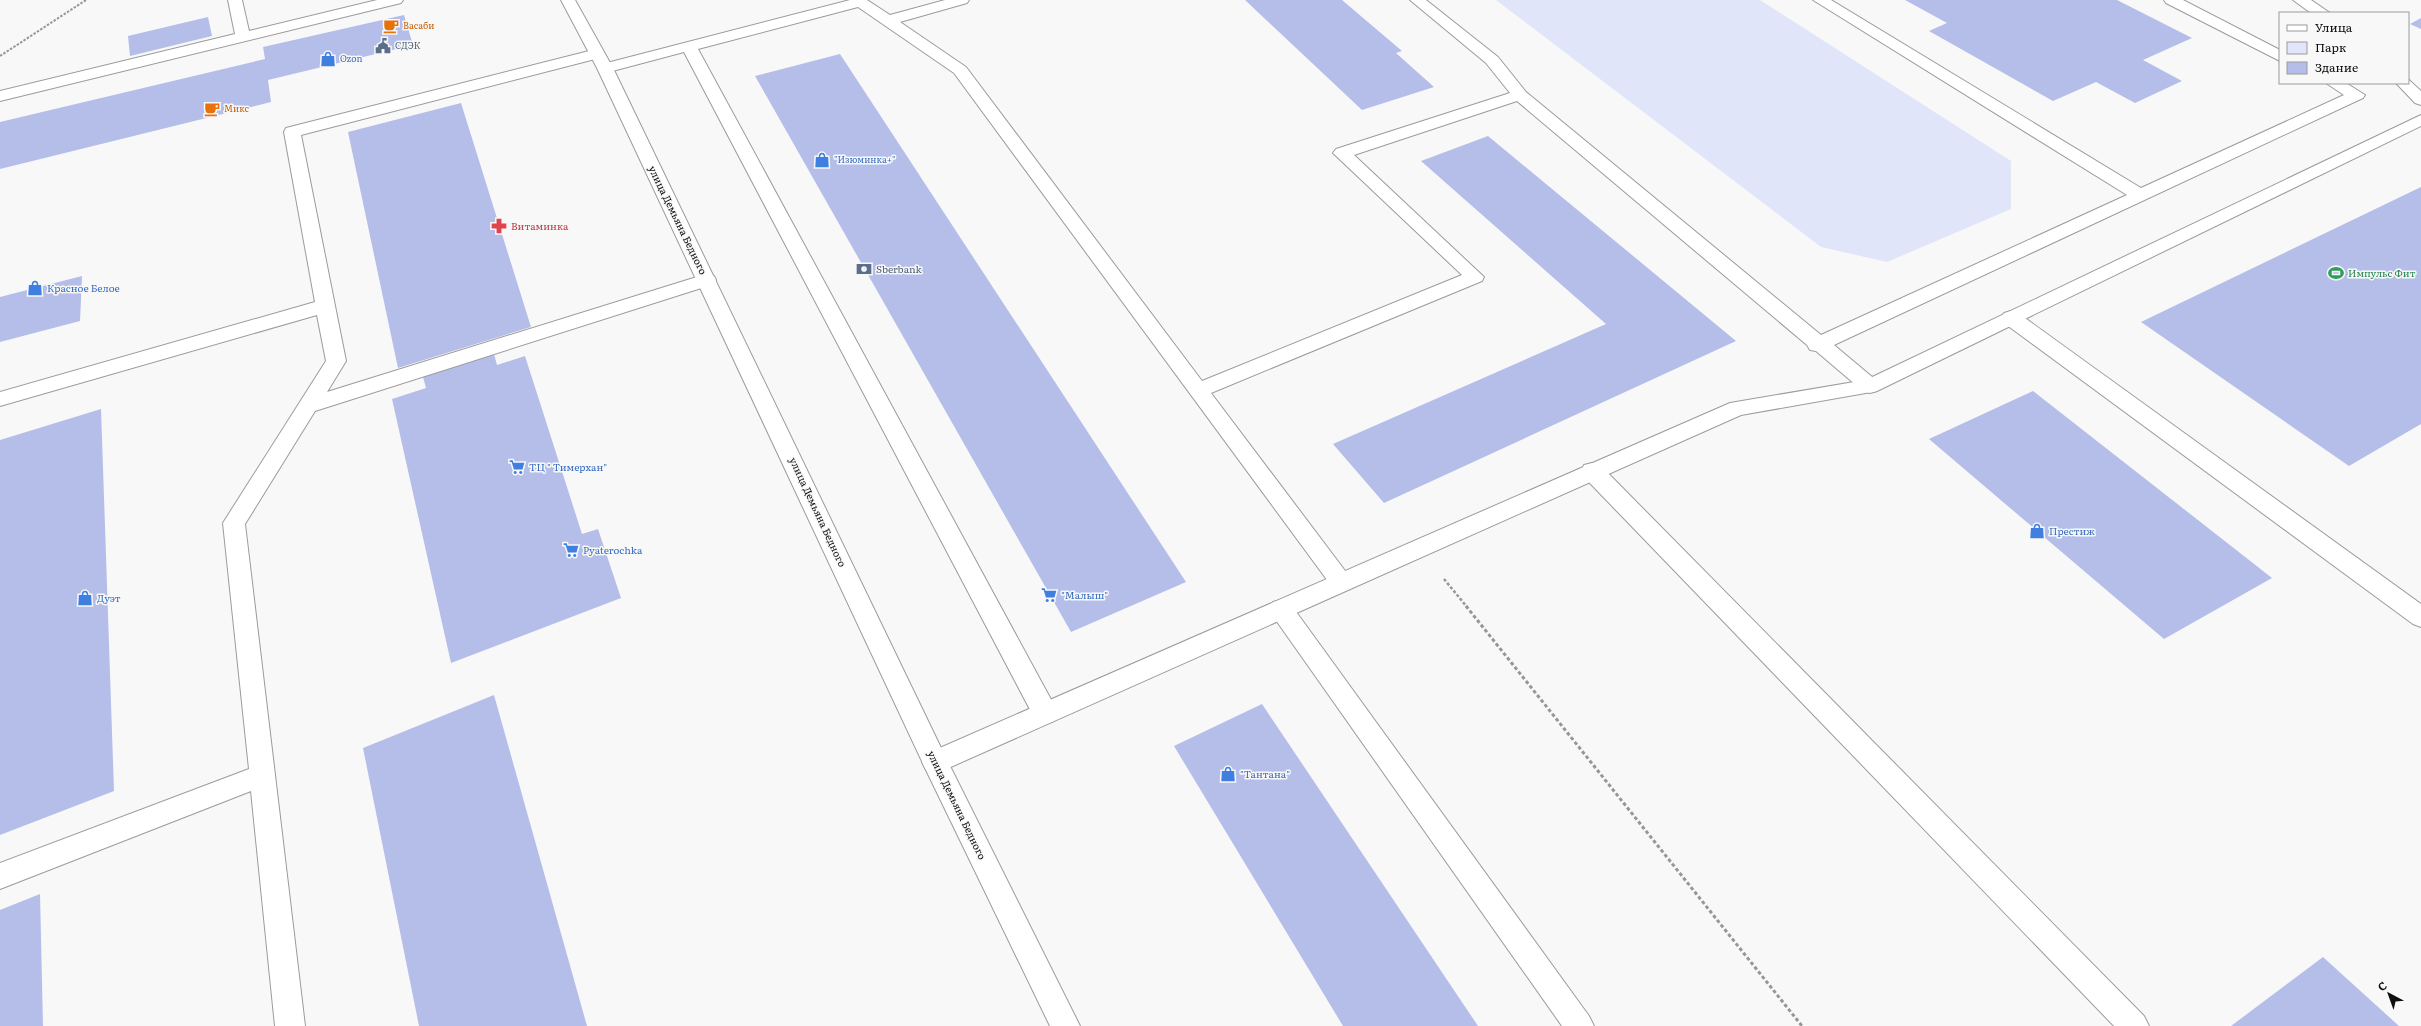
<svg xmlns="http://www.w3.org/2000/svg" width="2421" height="1026" viewBox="0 0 2421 1026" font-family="Literata,serif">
<rect width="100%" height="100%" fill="#f8f8f9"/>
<!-- green -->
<path fill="#e0e5fa" d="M1496,0H1760L2011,161V209L1887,262L1821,247Z"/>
<!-- building -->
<g fill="#b4bee9">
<path d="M1245,0H1342L1402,51L1396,53L1434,87L1362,110Z"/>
<path d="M1905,0H2117L2192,38L2143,60L2182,81L2135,103L2096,82L2053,101L1929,31L1947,23Z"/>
<path d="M404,15L413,45L268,80L271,102L0,169V122L265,59L263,47Z"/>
<path d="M208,17L212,36L130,56L128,36Z"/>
<path d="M2421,18V29L2410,24Z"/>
<path d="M840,54L1186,582L1071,632L755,76Z"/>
<path d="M461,103L531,327L398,368L348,132Z"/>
<path d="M1488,136L1736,341L1384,503L1333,444L1606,324L1421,161Z"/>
<path d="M2421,187V424L2349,466L2141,322Z"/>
<path d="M82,276L80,321L0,342V297Z"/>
<path d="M494,354L497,365L525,356L582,534L598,529L621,598L451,663L392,399L426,388L423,377Z"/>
<path d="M2033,391L2272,578L2164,639L1929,439Z"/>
<path d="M101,409L114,791L0,835V440Z"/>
<path d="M494,695L587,1026H419L363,748Z"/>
<path d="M1262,704L1478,1026H1343L1174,746Z"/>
<path d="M40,894L43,1026H0V910Z"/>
<path d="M2323,957L2399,1026H2231Z"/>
</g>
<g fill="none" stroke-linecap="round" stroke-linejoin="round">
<defs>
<g id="service">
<path d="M228,0H242L249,31L377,0H403L401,3L0,101V91L235,34Z"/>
<path d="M850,0H867L890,15L945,0H969L967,3L900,22L966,67L1202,381L1462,275L1333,153L1336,149L1510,93L1486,63L1410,0H1426L1498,57L1526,92L1821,335L2127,195L1813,0H1831L2141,188L2344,95L2326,83H2346L2365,95L2363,98L1834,345L1877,381L1880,386L1877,391L1870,393L1863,391L1816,351L1810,350L1807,345L1517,101L1354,155L1484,277L1482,281L1211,393L1349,576L1352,582L1349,588L1341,591L1333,588L954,73L858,7L698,49L1054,705L1057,713L1054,721L1045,724L1036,721L684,52L605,73L599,71L597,68L599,65Z"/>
<path d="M2164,0H2183L2280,50V61L2166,3Z"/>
<path d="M597,49L605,54L603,57L301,135L346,361L327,392L700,276L707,274L714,276L716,280L714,284L315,411L245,524L305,1026H275L251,791L0,889V863L249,769L223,523L326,361L317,315L0,406V392L315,302L284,132L286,128Z"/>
<path d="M2011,311L2018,313L2421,604V627L2413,624L2004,323L2001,318L2004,313Z"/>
<path d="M1592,463L1600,465L2144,1016L2149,1026H2114L1584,477L1581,471L1584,465Z"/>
<path d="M1281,600L1289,602L1589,1016L1594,1026H1562L1273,616L1269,609L1273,602Z"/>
</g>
<g id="minor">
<path d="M2293,0H2311L2330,13H2311Z"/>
<path d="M2408,79L2421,91V105L2415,103L2396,83H2408Z"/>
<path d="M2421,115V126L1877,391L1741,415L944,770L935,773L926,770L922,762L926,754L1730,403L1866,380Z"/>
</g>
<path id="tertiary" d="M561,0H575L613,68L944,754L1080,1026H1050L926,770L597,68Z"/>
</defs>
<!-- service casing -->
<use href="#service" stroke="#9b9b9c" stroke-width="2"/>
<!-- minor casing -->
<use href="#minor" stroke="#9b9b9c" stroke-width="2"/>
<!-- tertiary casing -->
<use href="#tertiary" stroke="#9b9b9c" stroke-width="2"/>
<!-- path-far2 -->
<path stroke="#969697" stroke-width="2" stroke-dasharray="2.5 1.5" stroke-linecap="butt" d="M0,56L86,0"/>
<!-- path-far1 -->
<path stroke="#969697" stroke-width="2.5" stroke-dasharray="3 2" stroke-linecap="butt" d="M1444,579L1467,607"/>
<!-- path -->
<path stroke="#969697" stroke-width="3" stroke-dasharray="3.5 2.5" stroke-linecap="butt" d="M1466,606L1802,1026"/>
<!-- service -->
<use href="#service" fill="#fff" fill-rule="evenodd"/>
<!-- minor -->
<use href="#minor" fill="#fff" fill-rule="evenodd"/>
<!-- tertiary -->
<use href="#tertiary" fill="#fff" fill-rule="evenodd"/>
</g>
<!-- icons -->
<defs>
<symbol id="cafe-bare" viewBox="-9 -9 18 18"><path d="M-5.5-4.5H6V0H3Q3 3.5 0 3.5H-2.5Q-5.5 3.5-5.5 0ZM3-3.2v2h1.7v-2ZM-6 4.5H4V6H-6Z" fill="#e8710a" stroke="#f8f8f9" stroke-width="2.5" paint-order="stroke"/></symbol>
<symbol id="civic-bare" viewBox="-9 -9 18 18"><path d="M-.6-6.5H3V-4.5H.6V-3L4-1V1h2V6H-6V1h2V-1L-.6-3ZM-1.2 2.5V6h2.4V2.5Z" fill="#5c6f8a" stroke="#f8f8f9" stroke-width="2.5" paint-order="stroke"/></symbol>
<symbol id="shop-bare" viewBox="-9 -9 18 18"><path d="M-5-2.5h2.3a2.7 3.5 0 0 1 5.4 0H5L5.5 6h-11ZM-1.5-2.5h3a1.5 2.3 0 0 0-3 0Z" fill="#3f7fe0" stroke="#f8f8f9" stroke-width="2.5" paint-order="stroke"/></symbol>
<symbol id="pharmacy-bare" viewBox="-9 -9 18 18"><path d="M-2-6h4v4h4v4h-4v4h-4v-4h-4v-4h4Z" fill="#e0444e" stroke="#f8f8f9" stroke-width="2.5" paint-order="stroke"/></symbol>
<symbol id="bank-bare" viewBox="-9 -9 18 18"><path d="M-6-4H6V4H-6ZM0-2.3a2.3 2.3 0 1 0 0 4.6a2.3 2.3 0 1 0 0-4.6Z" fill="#5c6f8a" stroke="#f8f8f9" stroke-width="2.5" paint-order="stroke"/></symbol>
<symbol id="stadium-bare" viewBox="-9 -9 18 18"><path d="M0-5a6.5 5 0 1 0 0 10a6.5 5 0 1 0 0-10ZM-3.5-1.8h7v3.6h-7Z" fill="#2e9e5b" stroke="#f8f8f9" stroke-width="2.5" paint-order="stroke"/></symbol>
<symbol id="supermarket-bare" viewBox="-9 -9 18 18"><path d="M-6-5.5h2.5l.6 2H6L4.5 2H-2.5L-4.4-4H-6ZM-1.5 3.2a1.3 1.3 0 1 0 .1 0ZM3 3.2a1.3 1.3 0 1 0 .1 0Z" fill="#3f7fe0" stroke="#f8f8f9" stroke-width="2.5" paint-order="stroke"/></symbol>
</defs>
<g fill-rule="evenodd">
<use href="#cafe-bare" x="380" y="15" width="22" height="22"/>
<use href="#civic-bare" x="372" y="35" width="22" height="22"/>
<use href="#shop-bare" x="317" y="48" width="22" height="22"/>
<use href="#cafe-bare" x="201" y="98" width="22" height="22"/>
<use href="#shop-bare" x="811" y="149" width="22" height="22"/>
<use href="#pharmacy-bare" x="488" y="215" width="22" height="22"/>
<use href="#bank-bare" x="853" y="258" width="22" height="22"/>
<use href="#stadium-bare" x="2325" y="262" width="22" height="22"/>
<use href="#shop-bare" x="24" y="277" width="22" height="22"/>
<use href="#supermarket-bare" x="506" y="456" width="22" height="22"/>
<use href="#shop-bare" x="2026" y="520" width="22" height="22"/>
<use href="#supermarket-bare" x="560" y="539" width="22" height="22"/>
<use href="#supermarket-bare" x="1038" y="584" width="22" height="22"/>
<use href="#shop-bare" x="74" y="587" width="22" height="22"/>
<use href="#shop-bare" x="1217" y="763" width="22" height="22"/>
</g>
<g text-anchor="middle" stroke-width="3" stroke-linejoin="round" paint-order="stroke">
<!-- far-food labels -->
<g font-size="9" fill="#c56008" stroke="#f8f8f9" text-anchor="start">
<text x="403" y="29">Васаби</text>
<text x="224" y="112">Микс</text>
</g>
<!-- far-service labels -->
<g font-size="9" fill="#4e5e75" stroke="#f8f8f9" text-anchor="start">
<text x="395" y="49">СДЭК</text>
</g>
<!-- far-shop labels -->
<g font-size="9" fill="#366cbe" stroke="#f8f8f9" text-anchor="start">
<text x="340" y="62">Ozon</text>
<text x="834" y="163">"Изюминка+"</text>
</g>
<!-- street labels -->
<g font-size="10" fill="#0e0e0f" stroke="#f8f8f9">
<text transform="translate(678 220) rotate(64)" y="4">улица Демьяна Бедного</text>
<text transform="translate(818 512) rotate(65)" y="4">улица Демьяна Бедного</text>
<text transform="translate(957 805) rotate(64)" y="4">улица Демьяна Бедного</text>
</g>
<!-- health labels -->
<g font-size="10" fill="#be3a42" stroke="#f8f8f9" text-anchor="start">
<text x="511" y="230">Витаминка</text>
</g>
<!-- service labels -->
<g font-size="10" fill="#4e5e75" stroke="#f8f8f9" text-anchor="start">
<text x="876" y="273">Sberbank</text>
</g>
<!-- leisure labels -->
<g font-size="10" fill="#27864d" stroke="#f8f8f9" text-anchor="start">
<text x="2348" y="277">Импульс Фит</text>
</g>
<!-- shop labels -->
<g font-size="10" fill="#366cbe" stroke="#f8f8f9" text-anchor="start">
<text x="47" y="292">Красное Белое</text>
<text x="529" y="471">ТЦ " Тимерхан"</text>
<text x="2049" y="535">Престиж</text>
<text x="583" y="554">Pyaterochka</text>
<text x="1061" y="599">"Малыш"</text>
<text x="97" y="602">Дуэт</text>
<text x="1240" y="778">"Тантана"</text>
</g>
</g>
<!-- legend -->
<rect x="2279" y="12" width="130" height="72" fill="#f8f8f9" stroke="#9a9a9b"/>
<rect x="2287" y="25" width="20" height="6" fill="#ffffff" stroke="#9a9a9b"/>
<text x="2315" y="32" font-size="12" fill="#0e0e0f">Улица</text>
<rect x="2287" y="42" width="20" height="12" fill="#e0e5fa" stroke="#9a9a9b"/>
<text x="2315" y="52" font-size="12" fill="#0e0e0f">Парк</text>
<rect x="2287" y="62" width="20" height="12" fill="#b4bee9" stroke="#9a9a9b"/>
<text x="2315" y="72" font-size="12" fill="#0e0e0f">Здание</text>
<!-- north arrow -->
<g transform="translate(2389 994) rotate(319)" stroke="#f8f8f9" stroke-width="3" paint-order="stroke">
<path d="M0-3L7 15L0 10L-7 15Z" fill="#0e0e0f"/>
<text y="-6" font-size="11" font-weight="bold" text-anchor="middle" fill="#0e0e0f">С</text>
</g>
</svg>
